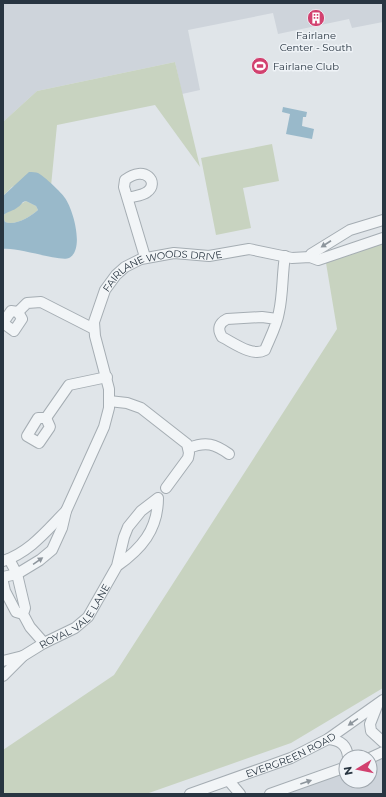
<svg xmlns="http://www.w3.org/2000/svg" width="386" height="797" viewBox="0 0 386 797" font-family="Montserrat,sans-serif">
<rect width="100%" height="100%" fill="#e0e5e9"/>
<!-- built -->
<g fill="#ced4db">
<path d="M3,3H383V22L352,28L349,19L278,34L273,13L188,30L200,90L182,94L175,62L37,91L3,122Z"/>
<path d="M383,752V794H270L346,767V781H370V758Z"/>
</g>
<!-- green -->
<g fill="#c8d3c0">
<path d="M175,62L200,167L155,105L57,125L51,186L43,177L12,187L3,196V122L37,91Z"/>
<path d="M272,144L279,181L243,188L251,228L216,235L201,158Z"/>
<path d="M26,201L36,206L38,210C30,217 15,226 5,222L3,216L6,213Z"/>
<path d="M383,243V688L291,743L146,794H3V750L114,675L337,329L326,263Z"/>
</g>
<!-- water -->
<g fill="#99b9ca" fill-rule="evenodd">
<path d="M283,107L307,112L306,117H303L302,126L314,129L312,139L286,134L290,114L282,112Z"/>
<path d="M29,172C32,172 36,172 38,173C44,176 62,193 65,198C73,209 85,250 69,258C60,262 18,247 3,249V196ZM26,201L36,206L38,210C30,217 15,226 5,222L3,216C7,211 14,211 18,207C22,205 21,202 26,201Z"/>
</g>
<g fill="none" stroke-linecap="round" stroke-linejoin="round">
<defs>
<g id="minor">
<path d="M128,198C133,196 142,196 147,192C160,183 145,164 125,180L124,187L145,257"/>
<path d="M310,257L311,254L350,230L383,220"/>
<path d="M18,312L27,303L41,302L94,329"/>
<path d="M277,319L262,317L227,319C219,323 217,329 222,337C234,343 252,357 265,350C270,338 277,325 279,312C283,294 282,275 285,256"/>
<path d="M3,323L11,311L18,312L22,319L14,331L3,323"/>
<path d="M109,401L127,403L141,408L187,444L189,453L188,458L166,488"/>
<path d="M38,418H46L50,427L39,443L27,436Z"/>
<path d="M46,418L69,385L107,377"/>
<path d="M189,448C206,441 215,444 229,454"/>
<path d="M9,559L17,574L25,608L23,614L30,627L44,643"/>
<path d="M3,561C30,552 46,531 66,511"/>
<path id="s1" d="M3,577L17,574L40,560L52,550L62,528L66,511L104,427L109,408V389L95,336L94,322L105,290L116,275L125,267L141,259L174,253L209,256L249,249L292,258L310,257L318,260L383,238"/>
<path d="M3,582L5,591L16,612L23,614"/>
<path d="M3,661L23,656"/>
<path id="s2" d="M3,676L23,656L44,643L75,628L88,617L117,566L124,537L128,527L141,511L158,498C158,530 141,549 117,566"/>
<path d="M377,706L370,724L371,731L383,742"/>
<path d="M328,739C340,740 347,745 348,757"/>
<path d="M370,758L383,752"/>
<path d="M229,781L240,794"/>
<path id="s3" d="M190,794L291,758L328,739L383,700"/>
<path d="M270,794L346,767"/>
</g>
</defs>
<!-- minor casing -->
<use href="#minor" stroke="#a5adb3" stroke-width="12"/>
<!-- minor -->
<use href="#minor" stroke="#f2f5f7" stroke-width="10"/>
</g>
<!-- one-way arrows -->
<defs><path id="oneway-solid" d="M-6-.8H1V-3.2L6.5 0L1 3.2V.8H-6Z"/></defs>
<g fill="#8d959c">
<use href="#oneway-solid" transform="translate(326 244) rotate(147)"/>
<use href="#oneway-solid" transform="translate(38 561) rotate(-35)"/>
<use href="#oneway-solid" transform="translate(353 722) rotate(146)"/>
<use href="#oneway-solid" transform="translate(306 782) rotate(-19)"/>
</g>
<!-- icons -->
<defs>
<symbol id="building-disc" viewBox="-11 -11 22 22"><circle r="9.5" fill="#d2416f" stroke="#eff3f7"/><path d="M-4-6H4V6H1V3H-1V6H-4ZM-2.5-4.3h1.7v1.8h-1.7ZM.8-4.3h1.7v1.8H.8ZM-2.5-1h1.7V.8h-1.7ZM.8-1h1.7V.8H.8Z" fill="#fff"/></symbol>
<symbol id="stadium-disc" viewBox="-11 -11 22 22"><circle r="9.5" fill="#d2416f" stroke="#eff3f7"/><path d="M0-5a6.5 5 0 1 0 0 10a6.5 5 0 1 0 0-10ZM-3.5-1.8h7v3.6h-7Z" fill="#fff"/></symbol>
</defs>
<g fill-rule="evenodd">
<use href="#building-disc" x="306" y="8" width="20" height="20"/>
<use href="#stadium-disc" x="250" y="56" width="20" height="20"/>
</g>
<g text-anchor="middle" stroke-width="3" stroke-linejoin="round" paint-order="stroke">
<!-- poi labels -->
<g font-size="10" fill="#283541" stroke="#eff3f7">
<text x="316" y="39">Fairlane<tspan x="316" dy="12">Center - South</tspan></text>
<text x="273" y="70" text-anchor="start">Fairlane Club</text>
</g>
<!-- street labels -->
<g font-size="10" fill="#283541" stroke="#eff3f7">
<text dy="4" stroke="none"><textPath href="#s1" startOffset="397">FAIRLANE WOODS DRIVE</textPath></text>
<text dy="4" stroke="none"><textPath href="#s2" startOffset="95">ROYAL VALE LANE</textPath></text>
<text dy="4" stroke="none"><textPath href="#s3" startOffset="108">EVERGREEN ROAD</textPath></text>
</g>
</g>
<!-- border -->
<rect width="386" height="797" fill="none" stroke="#283541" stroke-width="8"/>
<!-- north arrow -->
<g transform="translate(358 769) rotate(260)"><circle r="19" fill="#eff3f7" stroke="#9fa7ae"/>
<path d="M0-3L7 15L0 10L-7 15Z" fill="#d2416f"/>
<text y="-6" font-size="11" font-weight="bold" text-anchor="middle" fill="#283541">N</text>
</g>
</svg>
